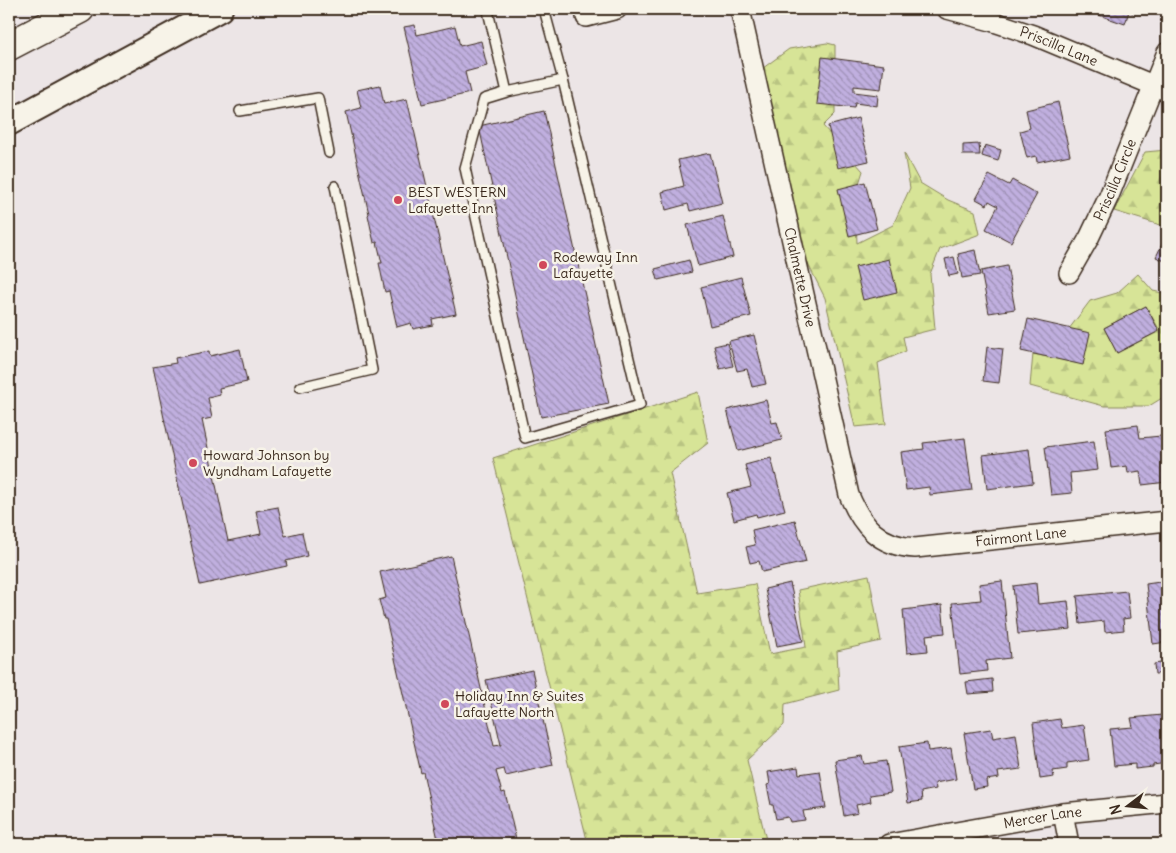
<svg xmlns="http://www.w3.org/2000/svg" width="1176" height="853" viewBox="0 0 1176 853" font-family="Delius,sans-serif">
<defs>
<pattern id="forest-firs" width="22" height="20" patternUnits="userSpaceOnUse" patternTransform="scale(1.25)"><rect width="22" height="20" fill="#d7e497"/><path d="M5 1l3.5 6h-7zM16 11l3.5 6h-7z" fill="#b9c482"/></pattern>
<pattern id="building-back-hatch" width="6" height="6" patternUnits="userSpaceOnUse" patternTransform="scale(1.25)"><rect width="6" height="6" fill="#c0afdf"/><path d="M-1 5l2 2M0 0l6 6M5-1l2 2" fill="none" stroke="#9d8fb4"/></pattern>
</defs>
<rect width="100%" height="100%" fill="#ece5e6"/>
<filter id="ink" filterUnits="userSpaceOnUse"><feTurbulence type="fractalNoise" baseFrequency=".02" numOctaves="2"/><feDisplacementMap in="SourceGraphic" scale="10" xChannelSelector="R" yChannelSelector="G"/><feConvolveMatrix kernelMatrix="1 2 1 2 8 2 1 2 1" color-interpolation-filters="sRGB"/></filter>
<g filter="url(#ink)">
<!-- forest -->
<g fill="url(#forest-firs)" stroke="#89875a" fill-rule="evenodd">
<path d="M827,43L835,45V114L823,126L863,171L855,196L857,243L893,225L910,188L904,153L920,183L948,200L975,211L980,234L940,249L930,274L935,329L903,337L906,351L878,363L886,424L855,427L825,298L804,256L759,71L789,49Z"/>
<path d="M1167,150V227L1114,211L1145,152Z"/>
<path d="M1138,274L1153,291L1167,294V395L1149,406H1104L1030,386L1033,354L1083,364L1069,329L1090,301L1117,293ZM1146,306L1160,331L1117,353L1104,328Z"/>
<path d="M698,392L708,443L670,473L697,593L755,584L770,654L806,647L798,590L869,575L881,641L837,651L839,690L785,704L784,725L747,760L767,844H588L493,458Z"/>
</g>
<!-- building -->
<g fill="url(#building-back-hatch)" stroke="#3b2a1e">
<path d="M1091,9H1134L1133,13L1129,11L1125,24L1090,12Z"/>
<path d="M415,25L417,35L455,26L460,46L481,41L487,66L465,72L470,93L422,104L404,27Z"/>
<path d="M822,57L884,65L881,89L854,86V92L878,95L877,106L855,103L854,108L817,104Z"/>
<path d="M380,85L384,104L407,99L456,314L432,319L433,325L413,329L411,323L397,327L389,291L385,292L379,263H382L377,242L374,243L368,215L369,214L346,112L361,108L357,90Z"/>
<path d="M1058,102L1070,155L1037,162L1036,156L1027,158L1020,131L1030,128L1026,110Z"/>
<path d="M544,111L609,404L541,417L479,126Z"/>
<path d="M858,118L869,161L838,168L828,126Z"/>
<path d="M979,144L980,155H963V145Z"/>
<path d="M985,145L1001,150L998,161L982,156Z"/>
<path d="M710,153L722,203L690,211L688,204L666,210L662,192L684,186L678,160Z"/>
<path d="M989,175L1009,185L1012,180L1037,194L1011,242L986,229L998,206L989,201L987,205L976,199Z"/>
<path d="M865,182L877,229L849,236L838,189Z"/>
<path d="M723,216L733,257L698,266L687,225Z"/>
<path d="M1164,240L1167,241V262L1156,257Z"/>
<path d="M975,250L980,275L962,278L958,254Z"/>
<path d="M954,257L958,274L949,276L945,259Z"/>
<path d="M889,259L897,292L863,300L855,267Z"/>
<path d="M689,260L692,272L658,280L655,269Z"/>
<path d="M1007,266L1015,309L989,313L981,271Z"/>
<path d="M741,277L751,316L710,326L701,287Z"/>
<path d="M1146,306L1159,331L1117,353L1104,328Z"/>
<path d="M1028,319L1090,333L1083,365L1021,351Z"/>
<path d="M754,335L766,384L752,387L747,369L737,371L729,341Z"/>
<path d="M727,343L733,366L720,369L714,346Z"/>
<path d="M987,347L1003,349L999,383L983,381Z"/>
<path d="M240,349L247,382L219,388L220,395L208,398L212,418L202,420L228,541L261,534L256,511L278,507L285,536L302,532L307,556L286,561L287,566L200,585L153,367L176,363L175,358L209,351L210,356Z"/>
<path d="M766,400L772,423L777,422L782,440L738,451L727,410Z"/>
<path d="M1138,425L1140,438L1161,436L1167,482L1142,485L1140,471L1128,473L1127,466L1111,468L1106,429Z"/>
<path d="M965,438L972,490L930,495L929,487L906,490L901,452L924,449L923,443Z"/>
<path d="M1094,441L1098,470L1070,473L1072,493L1051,495L1045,447Z"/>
<path d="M1029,449L1033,483L987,489L983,455Z"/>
<path d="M771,458L785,510L757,517L756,514L734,520L727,493L751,487L745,465Z"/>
<path d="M795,520L806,562L762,572L759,561L750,563L746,547L755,545L752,530Z"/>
<path d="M451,556L494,746L501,745L486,680L532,670L553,765L506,776L504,769L496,771L502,793L505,792L517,844H439L423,772L421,773L386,619H384L379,600L386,598L380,572Z"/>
<path d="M1002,581L1010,658L986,661L987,671L960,674L952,603L981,600L979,584Z"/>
<path d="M1167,581V642L1153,644L1146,584Z"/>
<path d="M790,583L803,641L777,646L765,589Z"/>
<path d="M1036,583L1038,604L1068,601L1071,629L1018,634L1013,586Z"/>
<path d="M1127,591L1130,618L1123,619L1124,630L1105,632L1104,621L1080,624L1077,596Z"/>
<path d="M942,605L945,633L926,635L928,651L907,653L903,610Z"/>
<path d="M1167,662V673L1155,674L1154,664Z"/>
<path d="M992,679L993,692L968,694L966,682Z"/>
<path d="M1162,715L1167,763L1153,765V767L1135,769V764L1114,766L1110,729L1133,727L1131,718Z"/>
<path d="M1060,719L1062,728L1084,725L1089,760L1067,763V769L1053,771L1054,777L1040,779L1033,723Z"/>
<path d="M991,729L993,738L1016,734L1021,769L998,772L999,778L986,780L987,787L973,789L964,733Z"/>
<path d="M927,743L928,751L951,748L956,779L935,783L936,789L921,792L922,801L908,803L899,747Z"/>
<path d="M862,756L864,764L886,761L891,792L870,795L871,802L856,805L858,813L844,816L835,760Z"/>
<path d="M798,767L799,774L820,771L826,808L803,811L805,820L790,822L788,817L776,819L773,805H771L767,785L770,784L768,772Z"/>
</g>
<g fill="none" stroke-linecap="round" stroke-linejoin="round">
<defs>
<g id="service">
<path d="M488,11L507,92L563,80L544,9"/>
<path d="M507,92L484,99L465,168L525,438L640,405L563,80"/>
<path d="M240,111L318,98L329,153"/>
<path d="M300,387L372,370L335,186"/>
</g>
<g id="minor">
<path id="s1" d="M740,9L849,495C862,526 879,546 915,548L1167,521"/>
<path id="s2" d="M947,9L991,21L1033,35L1167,91"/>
<path d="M586,17L617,9"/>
<path id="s3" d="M1069,273L1089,238L1109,196L1167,52"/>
<path d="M1063,813L1069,844"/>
<path id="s4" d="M889,844L1063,813L1167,803"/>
</g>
<path id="tertiary" d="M9,123L220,9"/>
<path id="motorway" d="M9,46L80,9"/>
</defs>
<!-- service casing -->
<use href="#service" stroke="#3b2a1e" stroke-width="12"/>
<!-- minor casing -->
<use href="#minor" stroke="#3b2a1e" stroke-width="22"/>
<!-- tertiary casing -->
<use href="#tertiary" stroke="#3b2a1e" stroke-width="28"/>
<!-- motorway casing -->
<use href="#motorway" stroke="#3b2a1e" stroke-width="31"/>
<!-- service -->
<use href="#service" stroke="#f7f3e8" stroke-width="9"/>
<!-- minor -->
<use href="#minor" stroke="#f7f3e8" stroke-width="19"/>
<!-- tertiary -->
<use href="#tertiary" stroke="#f7f3e8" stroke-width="24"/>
<!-- motorway -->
<use href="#motorway" stroke="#f7f3e8" stroke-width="28"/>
</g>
</g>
<!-- markers -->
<g fill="#d1495b" stroke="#f7f3e8" stroke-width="2">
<circle cx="398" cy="200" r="5"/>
<circle cx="543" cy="265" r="5"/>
<circle cx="193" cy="463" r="5"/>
<circle cx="445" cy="704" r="5"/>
</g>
<g text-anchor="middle" stroke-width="5" stroke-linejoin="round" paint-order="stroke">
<!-- street labels -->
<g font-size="14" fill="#3b2a1e" stroke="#f7f3e8">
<text dy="5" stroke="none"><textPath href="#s2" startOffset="118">Priscilla Lane</textPath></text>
<text dy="5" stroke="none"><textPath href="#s3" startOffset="104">Priscilla Circle</textPath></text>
<text dy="5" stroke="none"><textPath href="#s1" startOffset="275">Chalmette Drive</textPath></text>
<text dy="5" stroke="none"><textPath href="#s1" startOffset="695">Fairmont Lane</textPath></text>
<text dy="5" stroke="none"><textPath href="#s4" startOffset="156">Mercer Lane</textPath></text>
</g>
<!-- poi labels -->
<g font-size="14" fill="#3b2a1e" stroke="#f7f3e8" text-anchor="start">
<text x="408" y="197">BEST WESTERN<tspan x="408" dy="16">Lafayette Inn</tspan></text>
<text x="553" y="262">Rodeway Inn<tspan x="553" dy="16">Lafayette</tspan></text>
<text x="203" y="460">Howard Johnson by<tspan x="203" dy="16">Wyndham Lafayette</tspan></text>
<text x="455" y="701">Holiday Inn &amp; Suites<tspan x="455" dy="16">Lafayette North</tspan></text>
</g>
</g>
<!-- margin -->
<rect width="1176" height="853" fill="none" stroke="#f7f3e8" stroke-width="30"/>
<rect x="15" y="15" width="1146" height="823" fill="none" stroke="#3b2a1e" stroke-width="2" filter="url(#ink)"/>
<!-- north arrow -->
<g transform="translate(1128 806) rotate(254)" stroke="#f7f3e8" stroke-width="4" paint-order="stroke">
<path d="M0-4L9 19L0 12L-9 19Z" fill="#3b2a1e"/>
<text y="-8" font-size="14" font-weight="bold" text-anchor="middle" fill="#3b2a1e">N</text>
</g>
</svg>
